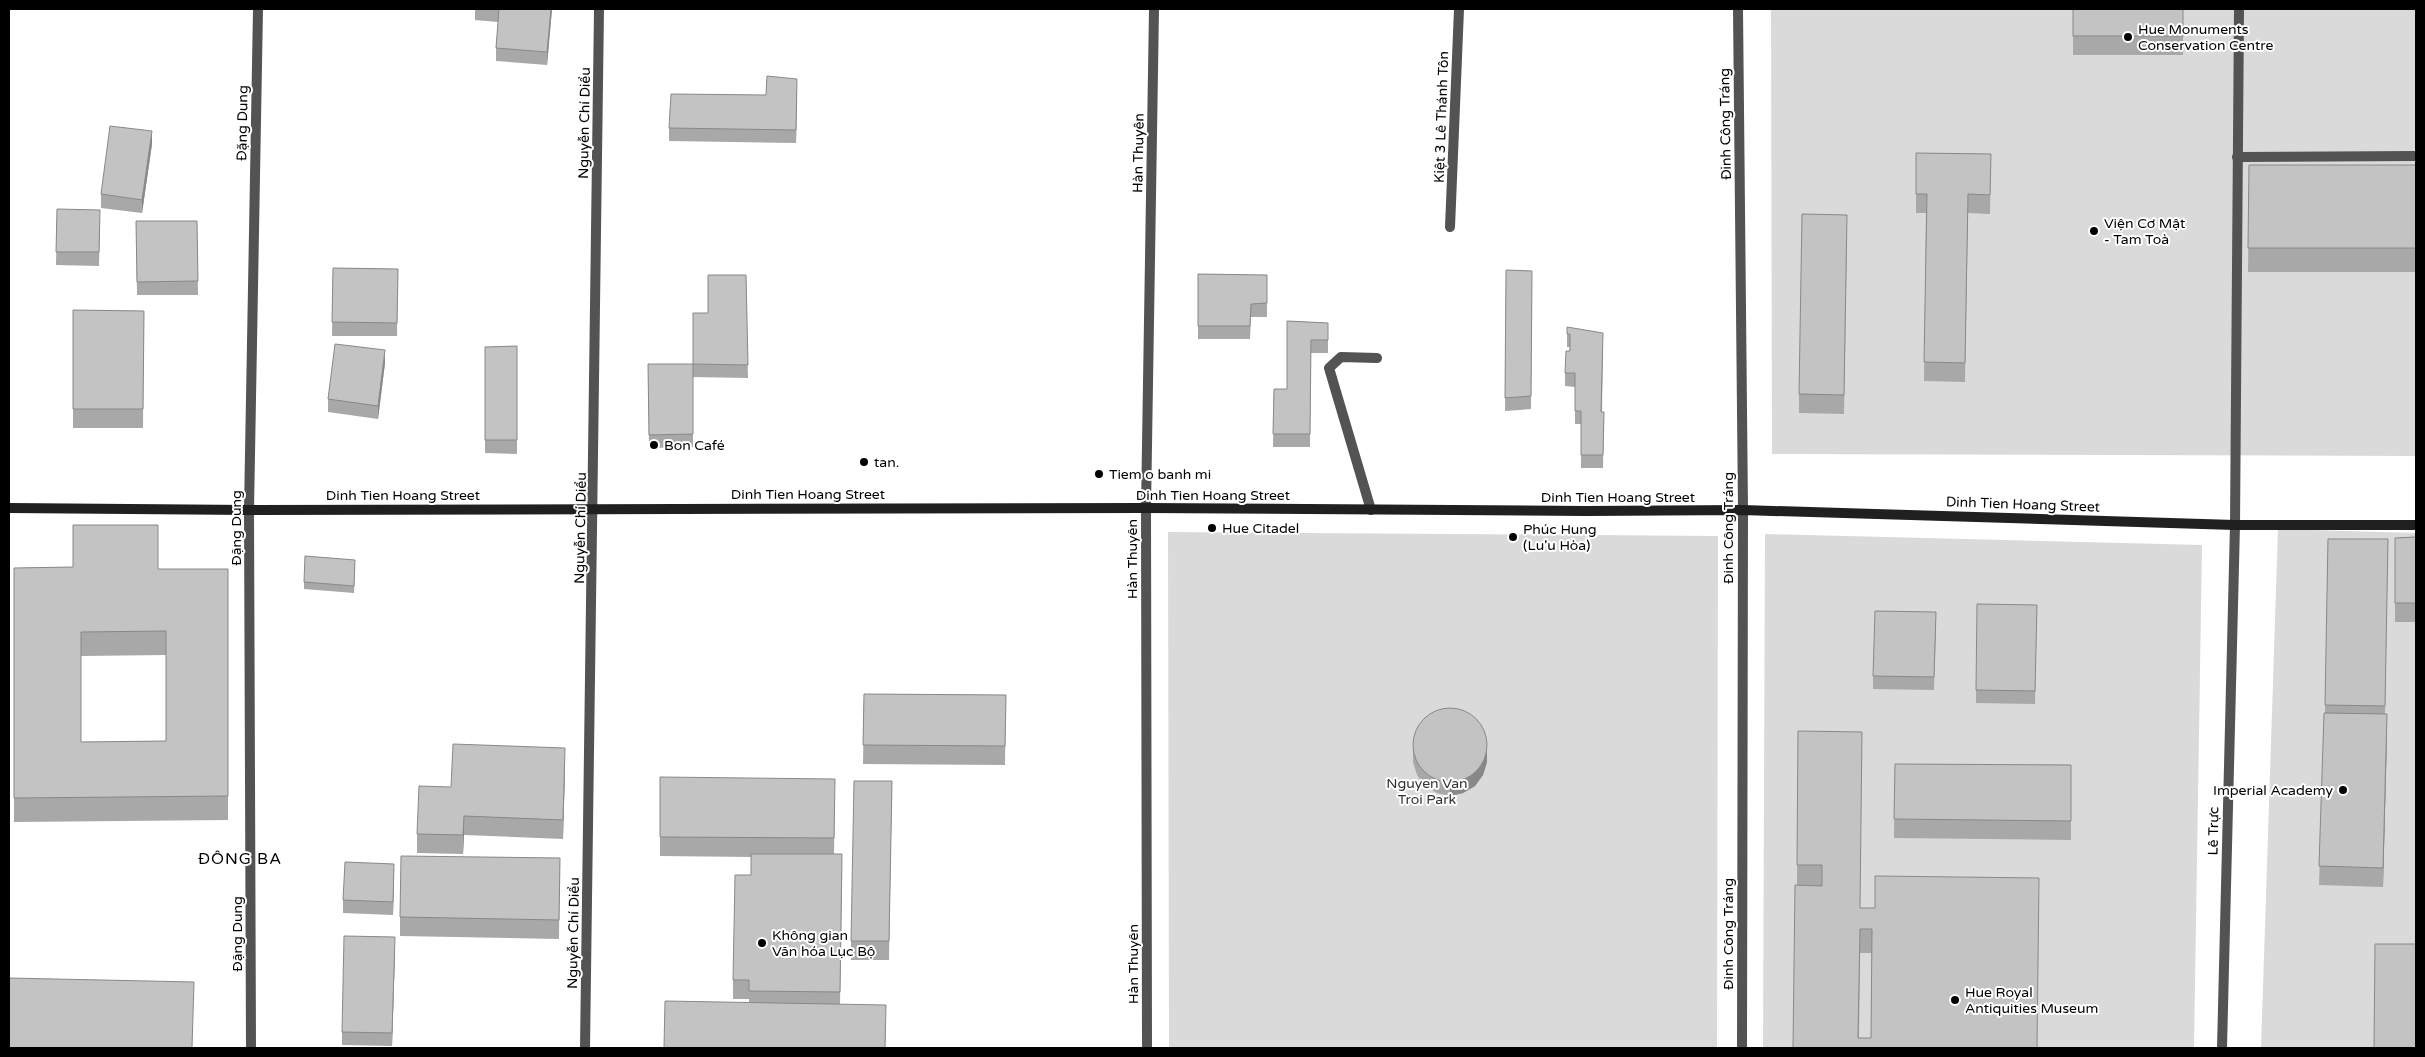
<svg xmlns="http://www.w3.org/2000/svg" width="2425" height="1057" viewBox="0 0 2425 1057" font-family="'Varela Round',sans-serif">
<rect width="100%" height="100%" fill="#fff"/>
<!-- green -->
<g fill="#dadada">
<path d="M1771,9H2416V456L1772,454Z"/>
<path d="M2278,529L2416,533V1048H2261Z"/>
<path d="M1168,532L1718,536L1717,1048H1169Z"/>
<path d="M1765,534L2202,545L2194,1048H1763Z"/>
</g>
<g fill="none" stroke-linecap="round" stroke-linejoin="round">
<!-- lane -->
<g stroke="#535353" stroke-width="10">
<path d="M2237,157L2416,156"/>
<path d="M1371,510L1329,368L1341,357L1377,358"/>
<path d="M2235,525L2239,9"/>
</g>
<!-- street -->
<g stroke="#535353" stroke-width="10">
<path d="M1738,9L1743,510L1742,1048"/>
<path d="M1450,227L1459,9"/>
<path d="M251,1048L249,510L258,9"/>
<path d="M585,1048L599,9"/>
<path d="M1147,1048L1146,508L1154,9"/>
<path d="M2222,1048L2235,525"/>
</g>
<!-- secondary -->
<path stroke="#202020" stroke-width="10" d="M9,508L249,510L1146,508L1586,511L1743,510L2235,525H2416"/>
</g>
<!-- wall -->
<g fill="#a8a8a8" fill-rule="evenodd">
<path d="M475,9H552L547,65L496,61V48L498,22L475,20Z"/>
<rect x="2073" y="9" width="110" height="46"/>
<path d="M797,92L796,143L669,141V128L766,95Z"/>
<path d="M152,144L142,213L101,208V194Z"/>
<path d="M1916,153L1991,154L1990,214L1968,213L1965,382L1924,381L1926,213H1916Z"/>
<path d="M2249,165H2416V272H2248Z"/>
<path d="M57,209L100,223L99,266L56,265Z"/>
<path d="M136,221H197L198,295H137Z"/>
<path d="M1847,234L1844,414L1799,413V394Z"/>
<path d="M333,268L398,269L397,336H332Z"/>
<path d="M1506,270L1532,271L1531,409L1505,411Z"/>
<path d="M1198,274L1267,275V317H1251L1250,339H1198Z"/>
<path d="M746,275L748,378L693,377V447L649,448L648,364H693L708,313Z"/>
<path d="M73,310L144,311L143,428H73Z"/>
<path d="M1287,321L1328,323V353H1311L1310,447H1273L1274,389H1287Z"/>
<path d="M1567,327L1603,346L1602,412H1604L1603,468H1581V424H1575V387L1565,386V373L1570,347H1567Z"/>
<path d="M517,346V454L485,453V347Z"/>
<path d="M385,363L378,419L328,412V399Z"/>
<path d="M2416,537V622H2395V538Z"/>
<path d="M2328,539H2388L2385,714L2387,733L2383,887L2319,885L2325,713Z"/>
<path d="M355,566L354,593L304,589V582Z"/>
<path d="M73,567L158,569H228V820L14,822V568ZM166,655V741L81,742V656Z"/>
<path d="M2037,605L2035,704L1976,703V690Z"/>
<path d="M1936,625L1934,690L1873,689V676Z"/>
<path d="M864,694L1006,695L1005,765L863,764Z"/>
<path d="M1798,731L1860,908L2037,1048H1793L1797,885ZM1860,953H1872L1871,1038H1859Z"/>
<path d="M1413,749L1487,762L1483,775L1475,786L1463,793L1450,796L1437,793L1425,786L1417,775L1413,762Z"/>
<path d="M1895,764L2071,765V840L1894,838Z"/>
<path d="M565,767L563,839L464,835L463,854L417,853V834L451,787Z"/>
<path d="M660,777L835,798L834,854L842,873L840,1005L886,1024L885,1048H664L749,1003V999H733V980L751,875V857L660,856Z"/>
<path d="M892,781L889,960H851V941Z"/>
<path d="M560,858L559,939L400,936V917Z"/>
<path d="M394,877L393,915L343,913V900Z"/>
<path d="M395,950L392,1046L342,1045V1032Z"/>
</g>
<!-- shaded-wall -->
<g fill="#888">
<path d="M551,9H552L547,65V52Z"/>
<path d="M797,79V92L796,143V130Z"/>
<path d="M152,131V144L142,213V200Z"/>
<path d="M385,350V363L378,419V406Z"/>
<path d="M2387,714V733L2383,887V868Z"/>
<path d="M565,748V767L563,839V820Z"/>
<path d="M1487,749V762L1483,775L1475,786L1463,793L1450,796V783Z"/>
<path d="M464,816V835L463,854V835Z"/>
<path d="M394,864V877L393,915V902Z"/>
<path d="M395,937V950L392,1046V1033Z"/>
</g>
<!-- building -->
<g fill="#c3c3c3" stroke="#888" fill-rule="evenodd">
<path d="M499,9H551L547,52L496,48Z"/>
<rect x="2073" y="9" width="110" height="27"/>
<path d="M767,76L797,79L796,130L669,128L671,94L766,95Z"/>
<path d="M110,126L152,131L142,200L101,194Z"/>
<path d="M1916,153L1991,154L1990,195L1968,194L1965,363L1924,362L1927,194H1916Z"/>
<path d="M2249,165H2416V248H2248Z"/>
<path d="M57,209L100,210L99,252H56Z"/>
<path d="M1802,214L1847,215L1844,395L1799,394Z"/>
<path d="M136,221H197L198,281L137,282Z"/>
<path d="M333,268L398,269L397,323L332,322Z"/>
<path d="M1506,270L1532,271L1531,396L1505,398Z"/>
<path d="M1198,274L1267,275V303L1251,304L1250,326H1198Z"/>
<path d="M708,275H746L748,365L693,364V434L649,435L648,364H693V313H708Z"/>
<path d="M73,310L144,311L143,409H73Z"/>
<path d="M1287,321L1328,323V340H1311L1310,434H1273L1274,389H1287Z"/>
<path d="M1567,327L1603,333L1601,412H1604L1603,455H1581V411H1575V373H1565L1566,351H1570V334H1567Z"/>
<path d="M335,344L385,350L378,406L328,399Z"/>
<path d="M517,346V440H485V347Z"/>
<path d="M73,525H158V569H228V796L14,798V568L73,567ZM166,631V741L81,742V632Z"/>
<path d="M2416,537V603H2395V538Z"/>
<path d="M2328,539H2388L2385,706L2325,705Z"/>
<path d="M305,556L355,560L354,586L304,582Z"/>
<path d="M1977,604L2037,605L2035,691L1976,690Z"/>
<path d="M1875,611L1936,612L1934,677L1873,676Z"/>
<path d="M864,694L1006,695L1005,746L863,745Z"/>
<circle cx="1450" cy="745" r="37"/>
<path d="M2324,713L2387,714L2383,868L2319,866Z"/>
<path d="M1798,731L1862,732L1860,908H1875V876L2039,878L2037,1048H1793L1795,885L1822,886V865H1797ZM1860,929H1872L1871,1038H1858Z"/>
<path d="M453,744L565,748L563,820L464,816L463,835L417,834L419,786L451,787Z"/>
<path d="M1895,764L2071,765V821L1894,819Z"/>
<path d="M660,777L835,779L834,838L660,837Z"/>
<path d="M854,781H892L889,941H851Z"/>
<path d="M751,854H842L840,992L749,991V980H733L735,875H751Z"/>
<path d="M401,856L560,858L559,920L400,917Z"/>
<path d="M345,862L394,864L393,902L343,900Z"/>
<path d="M344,936L395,937L392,1033L342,1032Z"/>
<path d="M2375,944H2416V1048H2374Z"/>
<path d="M9,978L194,982L192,1048H9Z"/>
<path d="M665,1001L886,1005L885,1048H664Z"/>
</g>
<!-- markers -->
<g fill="#000" stroke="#fff" stroke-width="2">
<circle cx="2128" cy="37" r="5"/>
<circle cx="2094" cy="231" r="5"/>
<circle cx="654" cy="445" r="5"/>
<circle cx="864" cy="462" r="5"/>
<circle cx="1099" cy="474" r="5"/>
<circle cx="1212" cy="528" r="5"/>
<circle cx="1513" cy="537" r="5"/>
<circle cx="2343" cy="790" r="5"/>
<circle cx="762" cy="943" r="5"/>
<circle cx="1955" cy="1000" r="5"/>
</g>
<g text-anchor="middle" stroke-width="4" stroke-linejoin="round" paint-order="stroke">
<!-- poi labels -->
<g font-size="14" fill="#000" stroke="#fff" text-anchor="start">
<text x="2138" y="34">Hue Monuments<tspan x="2138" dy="16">Conservation Centre</tspan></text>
<text x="2104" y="228">Viện Cơ Mật<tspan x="2104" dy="16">- Tam Toà</tspan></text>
<text x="664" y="450">Bon Café</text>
<text x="874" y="467">tan.</text>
<text x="1109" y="479">Tiem o banh mi</text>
<text x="1222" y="533">Hue Citadel</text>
<text x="1523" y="534">Phúc Hung<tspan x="1523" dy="16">(Lu'u Hòa)</tspan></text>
<text x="2333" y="795" text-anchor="end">Imperial Academy</text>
<text x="772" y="940">Không gian<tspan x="772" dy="16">Văn hóa Lục Bộ</tspan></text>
<text x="1965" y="997">Hue Royal<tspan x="1965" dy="16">Antiquities Museum</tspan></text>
</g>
<!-- street labels -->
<g font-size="14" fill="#000" stroke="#fff">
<text transform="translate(1441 117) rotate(-88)" y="5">Kiệt 3 Lê Thánh Tôn</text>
<text transform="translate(242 123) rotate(-89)" y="5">Đặng Dung</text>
<text transform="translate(584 123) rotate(-89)" y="5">Nguyễn Chí Diểu</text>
<text transform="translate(1725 124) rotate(-91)" y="5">Đinh Công Tráng</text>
<text transform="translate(1138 153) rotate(-89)" y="5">Hàn Thuyên</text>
<text x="808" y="499">Dinh Tien Hoang Street</text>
<text x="403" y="500">Dinh Tien Hoang Street</text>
<text x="1213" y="500">Dinh Tien Hoang Street</text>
<text x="1618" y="502">Dinh Tien Hoang Street</text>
<text transform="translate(2023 504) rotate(2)" y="5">Dinh Tien Hoang Street</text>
<text transform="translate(236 528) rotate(-90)" y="5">Đặng Dung</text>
<text transform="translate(580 528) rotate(-89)" y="5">Nguyễn Chí Diểu</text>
<text transform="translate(1728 528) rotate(-90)" y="5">Đinh Công Tráng</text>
<text transform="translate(1132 559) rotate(-90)" y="5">Hàn Thuyên</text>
<text transform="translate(2213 831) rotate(-89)" y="5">Lê Trực</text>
<text transform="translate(573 933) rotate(-89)" y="5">Nguyễn Chí Diểu</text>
<text transform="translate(237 934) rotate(-90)" y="5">Đặng Dung</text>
<text transform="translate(1728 934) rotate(-90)" y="5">Đinh Công Tráng</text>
<text transform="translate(1133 964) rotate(-90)" y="5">Hàn Thuyên</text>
</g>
<!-- park labels -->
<g font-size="14" fill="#313131" stroke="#fff">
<text x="1427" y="788">Nguyen Van<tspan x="1427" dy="16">Troi Park</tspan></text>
</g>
<!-- quarter labels -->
<g font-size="16" letter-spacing="1" fill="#000" stroke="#fff">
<text x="240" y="864">ĐÔNG BA</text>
</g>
</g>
<!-- border -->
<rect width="2425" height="1057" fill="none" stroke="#000000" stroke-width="20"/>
</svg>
